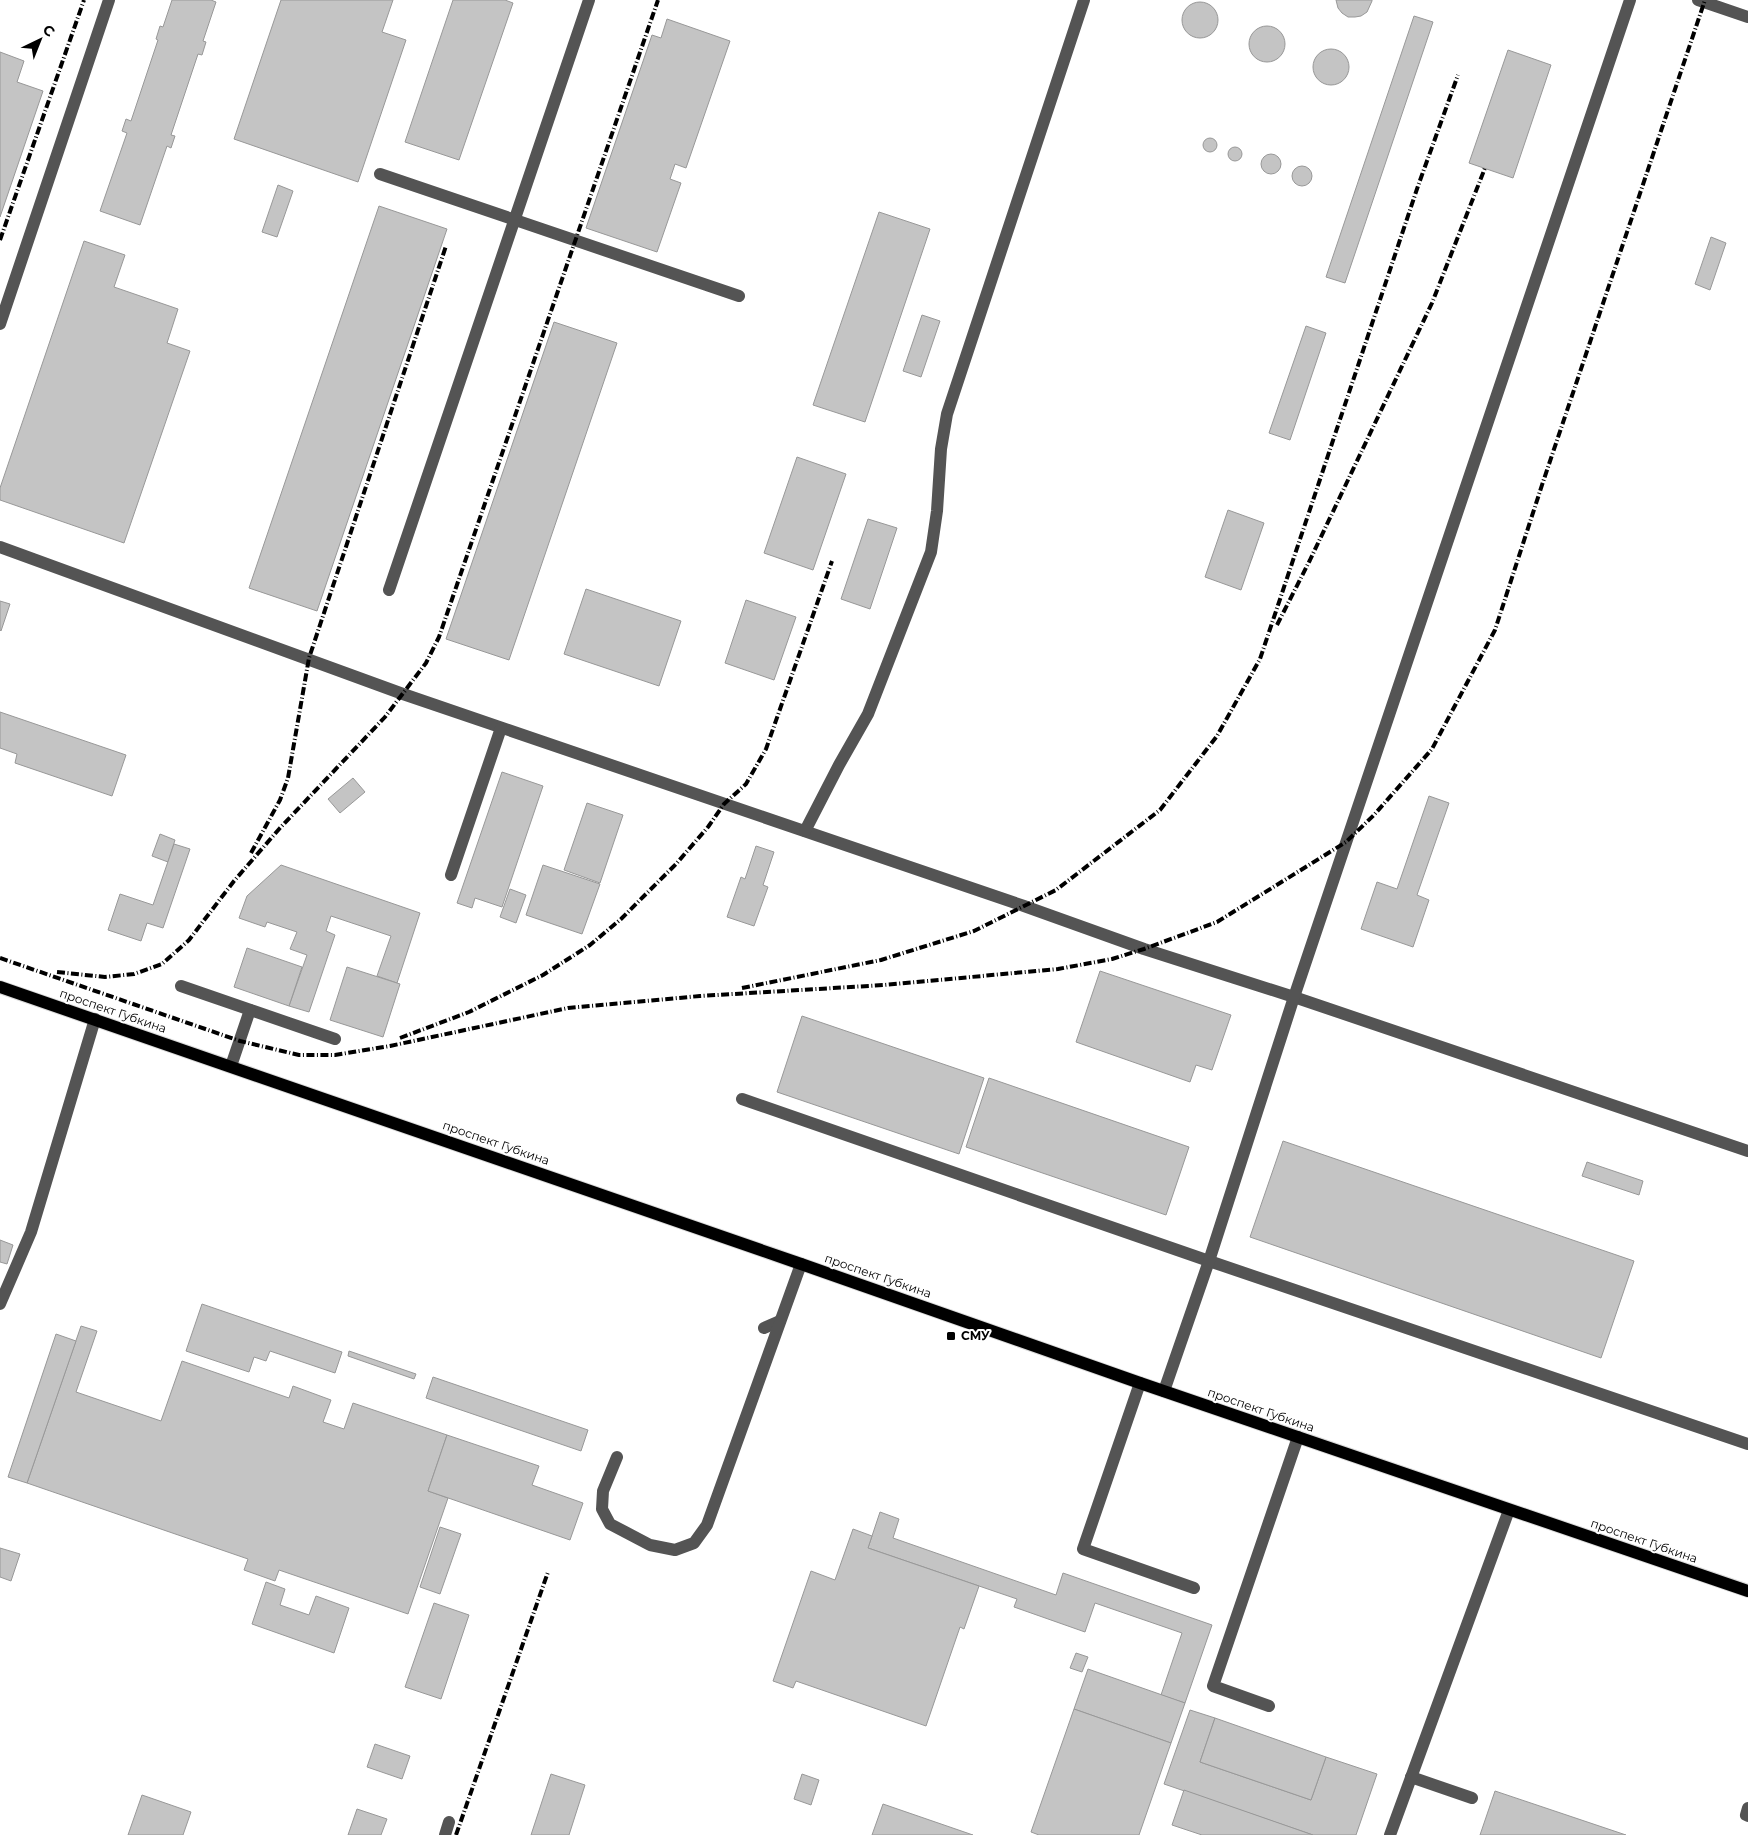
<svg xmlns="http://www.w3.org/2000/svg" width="1748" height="1835" viewBox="0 0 1748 1835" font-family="Montserrat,sans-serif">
<rect width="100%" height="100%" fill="#fff"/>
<!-- building -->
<g fill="#c4c4c4" stroke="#989898">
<path d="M172,0H211L216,2L203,41L206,42L202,55L198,54L171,135L175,136L171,148L167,146L140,225L100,211L127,133L122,131L126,119L131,121L158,40L156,39L160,26L163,27Z"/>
<path d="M281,0H393L382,32L406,40L358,182L234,139Z"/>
<path d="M453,0H505L513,3L459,160L405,142Z"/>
<path d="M1336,0H1372V1L1367,12L1361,16L1355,17H1348L1342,13L1338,8Z"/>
<circle cx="1200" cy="20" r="18"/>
<path d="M1414,16L1433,22L1345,283L1326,277Z"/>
<path d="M667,19L730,41L686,168L675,164L670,179L681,183L657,252L586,228L652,35L661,38Z"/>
<circle cx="1267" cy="44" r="18"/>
<circle cx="1331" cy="67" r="18"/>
<path d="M1508,50L1551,65L1513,178L1469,163Z"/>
<path d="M0,52L24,61L17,82L43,91L0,217Z"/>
<circle cx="1210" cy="145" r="7"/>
<circle cx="1235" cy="154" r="7"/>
<circle cx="1271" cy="164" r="10"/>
<circle cx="1302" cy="176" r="10"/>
<path d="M278,185L293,191L277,237L262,232Z"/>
<path d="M379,206L447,229L317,611L249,588Z"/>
<path d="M879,212L930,229L865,422L813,405Z"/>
<path d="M1711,237L1726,243L1710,290L1695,284Z"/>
<path d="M84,241L125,255L114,287L178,309L167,343L190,351L124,543L0,500V488Z"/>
<path d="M922,315L940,321L921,377L903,371Z"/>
<path d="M554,322L617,343L509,660L446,639Z"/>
<path d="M1306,326L1326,333L1290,440L1269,433Z"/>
<path d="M797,457L846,474L813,570L764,553Z"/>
<path d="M1228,510L1264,523L1241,590L1205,577Z"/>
<path d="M868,519L897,528L870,609L841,599Z"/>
<path d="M586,589L681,621L659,686L564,654Z"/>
<path d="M746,600L796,617L774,680L725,663Z"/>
<path d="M0,601L10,604L1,631L0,630Z"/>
<path d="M0,712L126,755L112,796L15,763L17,754L0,748Z"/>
<path d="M502,772L543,786L502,907L475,898L472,908L457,903Z"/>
<path d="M353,778L365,792L340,813L328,799Z"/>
<path d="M1429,796L1449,803L1417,895L1429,900L1413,947L1361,929L1377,882L1397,889Z"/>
<path d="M587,803L623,815L600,883L564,870Z"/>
<path d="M160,834L175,840L168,862L152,856Z"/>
<path d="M174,844L190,849L163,928L147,923L141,941L108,930L120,894L153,905Z"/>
<path d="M756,846L774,852L763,885L768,887L754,926L727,917L741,877L745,879Z"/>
<path d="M281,865L420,913L397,983L377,976L391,936L331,916L326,931L335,935L309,1012L289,1006L307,955L290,949L297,932L267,922L265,927L239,918L247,896Z"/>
<path d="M543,865L600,884L582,934L526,915Z"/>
<path d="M510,889L526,895L516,923L500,917Z"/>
<path d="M247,948L302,967L289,1006L234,987Z"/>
<path d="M347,967L400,984L383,1037L330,1020Z"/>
<path d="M1100,971L1231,1015L1212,1070L1196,1065L1190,1082L1076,1042Z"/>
<path d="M802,1016L984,1078L959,1154L777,1092Z"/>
<path d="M989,1078L1189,1147L1166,1215L966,1147Z"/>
<path d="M1283,1141L1634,1261L1601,1358L1250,1237Z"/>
<path d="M1587,1162L1643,1181L1639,1195L1582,1176Z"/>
<path d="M0,1240L13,1245L7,1264L0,1262Z"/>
<path d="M202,1304L342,1352L335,1373L270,1351L266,1361L254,1357L249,1372L186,1351Z"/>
<path d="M81,1326L97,1331L76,1392L161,1421L182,1361L289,1398L293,1386L331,1400L323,1422L344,1429L353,1403L447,1435L428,1491L448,1498L408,1614L279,1570L275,1581L244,1570L248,1559L27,1483Z"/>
<path d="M56,1334L76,1341L27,1483L8,1477Z"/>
<path d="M349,1351L416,1374L414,1379L348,1356Z"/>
<path d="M433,1377L588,1430L581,1451L426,1398Z"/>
<path d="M447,1435L539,1466L532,1485L583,1503L570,1540L428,1491Z"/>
<path d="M880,1512L899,1519L893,1538L1056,1595L1063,1573L1212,1625L1185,1703L1161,1695L1182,1633L1095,1603L1085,1632L1014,1607L1017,1599L868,1548Z"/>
<path d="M440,1527L461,1534L440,1594L420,1587Z"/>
<path d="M853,1529L872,1536L868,1548L979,1586L964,1629L960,1627L926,1726L796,1681L793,1688L773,1681L811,1571L835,1580Z"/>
<path d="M0,1548L20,1554L11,1581L0,1577Z"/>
<path d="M266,1582L285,1589L280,1605L309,1615L316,1596L349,1608L334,1653L252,1624Z"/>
<path d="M434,1603L469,1615L441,1699L405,1687Z"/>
<path d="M1076,1653L1088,1657L1082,1672L1070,1668Z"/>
<path d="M1088,1669L1185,1703L1171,1743L1074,1709Z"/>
<path d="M1074,1709L1171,1743L1139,1835H1039L1031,1832Z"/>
<path d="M1190,1710L1215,1718L1200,1762L1311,1800L1326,1757L1377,1774L1356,1835H1313L1164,1784Z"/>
<path d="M1215,1718L1326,1757L1311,1800L1200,1762Z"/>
<path d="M375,1744L410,1756L402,1779L367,1767Z"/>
<path d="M551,1774L585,1785L569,1835H531Z"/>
<path d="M802,1774L819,1780L811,1805L794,1799Z"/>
<path d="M1184,1790L1313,1835H1202L1172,1825Z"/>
<path d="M1495,1791L1626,1835H1480Z"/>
<path d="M142,1795L191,1812L183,1835H128Z"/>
<path d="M883,1804L973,1835H872Z"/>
<path d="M357,1809L387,1819L381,1835H348Z"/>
</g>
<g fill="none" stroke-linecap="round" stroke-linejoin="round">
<defs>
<path id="major" d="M0,987L801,1264L1140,1383L1748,1591"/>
</defs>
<!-- major casing -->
<use href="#major" stroke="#dbdbdb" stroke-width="14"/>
<!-- minor -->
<g stroke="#545454" stroke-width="12">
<path d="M1698,0L1748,17"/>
<path d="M380,174L739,296"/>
<path d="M0,324L109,0"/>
<path d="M0,547L403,694L1024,906L1144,949L1294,997L1748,1151"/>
<path d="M389,590L589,0"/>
<path d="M805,831L839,765L868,714L931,552L937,511L941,449L947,414L1084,0"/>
<path d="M451,875L501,728"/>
<path d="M181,986L335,1039"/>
<path d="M231,1066L250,1010"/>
<path d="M742,1099L1209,1261L1748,1444"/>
<path d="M0,1304L31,1232L95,1019"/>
<path d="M764,1328L780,1321"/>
<path d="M1140,1383L1083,1549L1194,1588"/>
<path d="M1164,1391L1209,1261L1294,997L1630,0"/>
<path d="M617,1457L603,1491L602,1509L610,1524L650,1545L675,1550L694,1543L707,1525L801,1264"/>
<path d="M1269,1706L1213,1686L1298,1437"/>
<path d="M1411,1777L1472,1798"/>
<path d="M1748,1808L1746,1815L1748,1816"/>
<path d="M445,1835L449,1822"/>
<path d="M1390,1835L1509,1510"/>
</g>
<!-- major -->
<use href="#major" stroke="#000" stroke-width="12"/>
<!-- rail -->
<g stroke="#000" stroke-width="4" stroke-dasharray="8 2.5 1 2.5" stroke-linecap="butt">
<path d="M0,240L84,0"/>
<path d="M1277,625L1310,560L1432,303L1485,168"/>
<path d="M251,853L280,800L288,778L309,658L446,246"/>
<path d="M0,958L240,1041L299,1055H335L390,1046L568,1008L700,996L884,985L1058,969L1112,959L1144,949L1217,922L1346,842L1374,815L1432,749L1495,630L1542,485L1705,0"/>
<path d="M57,972L105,977L134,974L162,964L189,940L234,881L280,828L385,717L426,663L439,637L658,0"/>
<path d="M742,988L881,960L974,931L1056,890L1160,810L1217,736L1260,659L1418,186L1458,75"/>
<path d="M400,1038L469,1012L543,975L590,945L621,919L676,864L708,827L724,804L746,784L766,749L832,561"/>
<path d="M456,1835L548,1572"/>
</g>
</g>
<!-- markers -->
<rect fill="#000" stroke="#fff" stroke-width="2" x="946" y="1331" width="10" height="10" rx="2.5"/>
<g text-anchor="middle" stroke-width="4" stroke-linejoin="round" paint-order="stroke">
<!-- street labels -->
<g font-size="12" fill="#000" stroke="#fff">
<text transform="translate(113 1011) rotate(19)" y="4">проспект Губкина</text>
<text transform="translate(496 1143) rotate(19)" y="4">проспект Губкина</text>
<text transform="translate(878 1276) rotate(19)" y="4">проспект Губкина</text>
<text transform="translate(1261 1410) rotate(19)" y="4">проспект Губкина</text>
<text transform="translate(1644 1541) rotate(19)" y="4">проспект Губкина</text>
</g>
<!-- poi labels -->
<g font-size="12" font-weight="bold" fill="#000" stroke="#fff" text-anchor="start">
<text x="961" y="1340">СМУ</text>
</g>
</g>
<!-- north arrow -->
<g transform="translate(40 40) rotate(43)" stroke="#ffffff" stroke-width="4" paint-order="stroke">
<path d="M0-4L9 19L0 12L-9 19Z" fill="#000000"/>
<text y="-8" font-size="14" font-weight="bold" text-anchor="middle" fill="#000000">С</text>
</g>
</svg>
